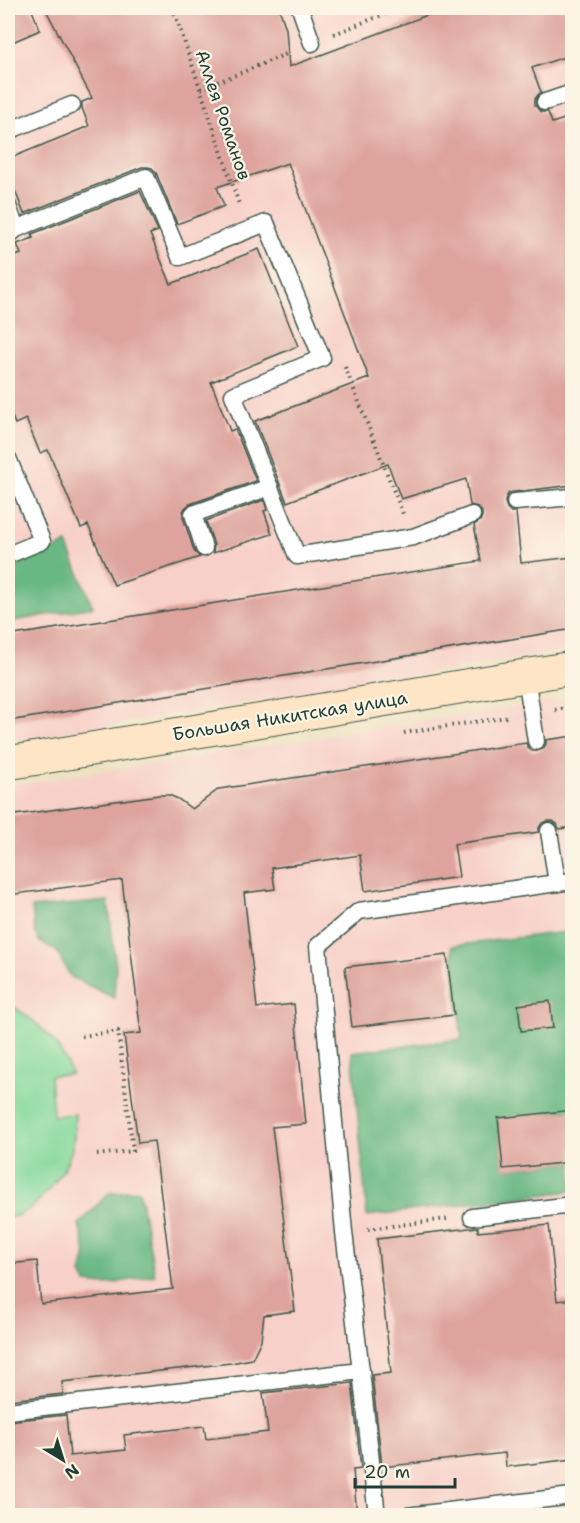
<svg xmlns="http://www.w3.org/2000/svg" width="580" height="1523" viewBox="0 0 580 1523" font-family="'Shantell Sans',sans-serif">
<rect width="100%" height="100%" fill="#fcf5e5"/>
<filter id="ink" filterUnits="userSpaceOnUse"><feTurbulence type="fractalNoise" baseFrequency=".0167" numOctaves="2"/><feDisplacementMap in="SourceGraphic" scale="12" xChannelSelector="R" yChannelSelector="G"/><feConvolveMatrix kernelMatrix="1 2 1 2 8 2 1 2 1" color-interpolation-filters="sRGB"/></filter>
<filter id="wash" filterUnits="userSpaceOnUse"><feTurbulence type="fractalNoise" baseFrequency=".008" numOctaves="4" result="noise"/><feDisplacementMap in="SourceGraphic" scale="24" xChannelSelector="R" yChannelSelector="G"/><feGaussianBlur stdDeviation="1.35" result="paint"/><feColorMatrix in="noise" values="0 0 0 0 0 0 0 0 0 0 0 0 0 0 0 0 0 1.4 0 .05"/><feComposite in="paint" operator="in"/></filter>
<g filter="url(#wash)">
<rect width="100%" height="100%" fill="#ece1c0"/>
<!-- built -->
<g fill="#f7d0c9">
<path d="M8,8H572V650L8,742Z"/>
<path d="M572,698V1515L8,1516V786Z"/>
</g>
<!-- green -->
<path fill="#82d89b" stroke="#508a68" stroke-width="1.5" d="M8,1003C28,1016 49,1031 61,1052C65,1059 68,1067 72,1074L50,1076L53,1116L75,1114C75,1127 75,1140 71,1152C66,1171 39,1206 21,1214C17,1216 12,1217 8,1218Z"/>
<!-- forest -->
<g fill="#69b883" stroke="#447a5c" stroke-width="1.5">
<path d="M67,544L93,607L8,622V569Z"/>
<path d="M108,901L116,966L114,998L71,977L56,951L40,942L35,933L32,908Z"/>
<path d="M572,931V1110L498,1119L503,1169L572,1162V1191L367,1216L352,1052L462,1039L452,946Z"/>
<path d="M139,1190L155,1275L106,1285L86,1283L81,1274L86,1253L79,1224L109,1193Z"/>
</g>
<g id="blocks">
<!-- building -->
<g fill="#dda39c">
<path d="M8,8H31L40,30L8,44Z"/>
<path d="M45,8H279L286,29L289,67L446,8H573V54L532,68L541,92L538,95L535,99V105L538,109L542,112H548L552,123L573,116V485L514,492L509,493L506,497L505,502L507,508L511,512H516L521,563L573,557V629L8,721V636L481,561L474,525L480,521L482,516V512L478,507L470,505L466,479L401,499L388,464L287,502L255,421L369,378L288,163L217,187L224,206L177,224L156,173L152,168L147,167H142L24,214L8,172V159L89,126L82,108V102L92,98Z"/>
<path d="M140,191L158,231L150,234L171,284L259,249L298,346L211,382L230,431L235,429L256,481L190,504L185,508L183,512V517L194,551L200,557L114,585L88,525L81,528L48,450L40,453L26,419L15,424L8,406V259L21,254L17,244L33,238L32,234Z"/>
<path d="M264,500L267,510L264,511L272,534L213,553L214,545L206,521Z"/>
<path d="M573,736V827L559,829L557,824L553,821H548L542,823L539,828V832L454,844L459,877L365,891L360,855L272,868L275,889L244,893L257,1008L294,1004L306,1124L272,1127L295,1311L264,1315L261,1340L252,1359L231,1363L62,1382L63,1394L8,1400V1264L37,1261L41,1304L173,1289L154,1141L138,1143L124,1035L141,1033L122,880L8,895V816L159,795H169L178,799L192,809L219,789L526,743L528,748L532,751H537L543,749L546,744V740Z"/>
<path d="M447,955L454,1015L352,1027L345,967Z"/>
<path d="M550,1001L553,1028L521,1031L518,1005Z"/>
<path d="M573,1110V1162L503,1169L498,1118Z"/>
<path d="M549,1225L557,1301L573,1299V1459L506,1467L505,1453L382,1467L372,1375L391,1373L377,1239L478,1227V1232Z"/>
<path d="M352,1383L361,1469L353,1470L357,1515H8V1421L66,1415L70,1456L126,1450L124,1435L204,1426L206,1439L268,1432L263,1393Z"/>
</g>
</g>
</g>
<g filter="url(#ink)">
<use href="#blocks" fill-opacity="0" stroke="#3e5649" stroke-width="1.5"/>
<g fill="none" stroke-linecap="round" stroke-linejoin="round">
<defs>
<g id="lane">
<path d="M300,8L312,43"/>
<path d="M545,102L572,93"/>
<path d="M8,131L72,105"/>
<path d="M8,206L16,229"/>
<path d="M8,236L16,229L146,177L180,257L266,223L322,358L233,395L297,556L413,537L472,515"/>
<path d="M8,458L42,541L8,555"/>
<path d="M515,502L572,497"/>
<path d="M204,548L193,514L270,487"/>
<path d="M526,676L536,741"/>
<path d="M549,831L557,883L572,881"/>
<path d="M472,1217L572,1205"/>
<path d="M8,1411L361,1371"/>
<path d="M377,1516L361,1371L344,1232L318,946L359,911L557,883"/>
<path d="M407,1516L572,1496"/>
</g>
<path id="secondary" d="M8,763L572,668"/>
</defs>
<!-- lane casing -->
<use href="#lane" stroke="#3e5649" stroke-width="19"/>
<!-- secondary casing -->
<use href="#secondary" stroke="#3e5649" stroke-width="35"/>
<!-- path -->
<g stroke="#3e5649" stroke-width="4" stroke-dasharray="1.5 4.5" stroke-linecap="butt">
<path d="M173,8L240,207"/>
<path d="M334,34L400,8"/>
<path d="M201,89L289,53"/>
<path d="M345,367L403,514"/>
<path d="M555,710L572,707"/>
<path d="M404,733L507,717"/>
<path d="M82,1036L118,1031L133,1151L95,1155"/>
<path d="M368,1229L447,1219"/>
</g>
<!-- lane -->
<use href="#lane" stroke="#fff" stroke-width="16"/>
<!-- secondary -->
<use href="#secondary" stroke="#fde5c5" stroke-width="33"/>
</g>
</g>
<g text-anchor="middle" stroke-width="4.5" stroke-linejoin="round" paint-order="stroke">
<!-- street labels -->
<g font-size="18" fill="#1f3d34" stroke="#fcf5e5">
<text transform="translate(223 115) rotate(71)" y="6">Аллея Романов</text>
<text transform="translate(290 716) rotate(-9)" y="6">Большая Никитская улица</text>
</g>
</g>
<!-- margin -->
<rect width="580" height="1523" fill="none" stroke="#fcf5e5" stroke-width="30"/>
<!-- north arrow -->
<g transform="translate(63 1460) rotate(142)" stroke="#fcf5e5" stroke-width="4.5" paint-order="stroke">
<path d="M0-4.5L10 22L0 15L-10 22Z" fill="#1f3d34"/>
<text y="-9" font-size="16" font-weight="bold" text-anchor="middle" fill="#1f3d34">N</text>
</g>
<!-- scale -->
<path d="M355 1478v9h100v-9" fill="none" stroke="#1f3d34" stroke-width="3"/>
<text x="364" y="1478" font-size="18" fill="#1f3d34" stroke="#fcf5e5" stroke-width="4.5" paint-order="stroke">20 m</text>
</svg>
